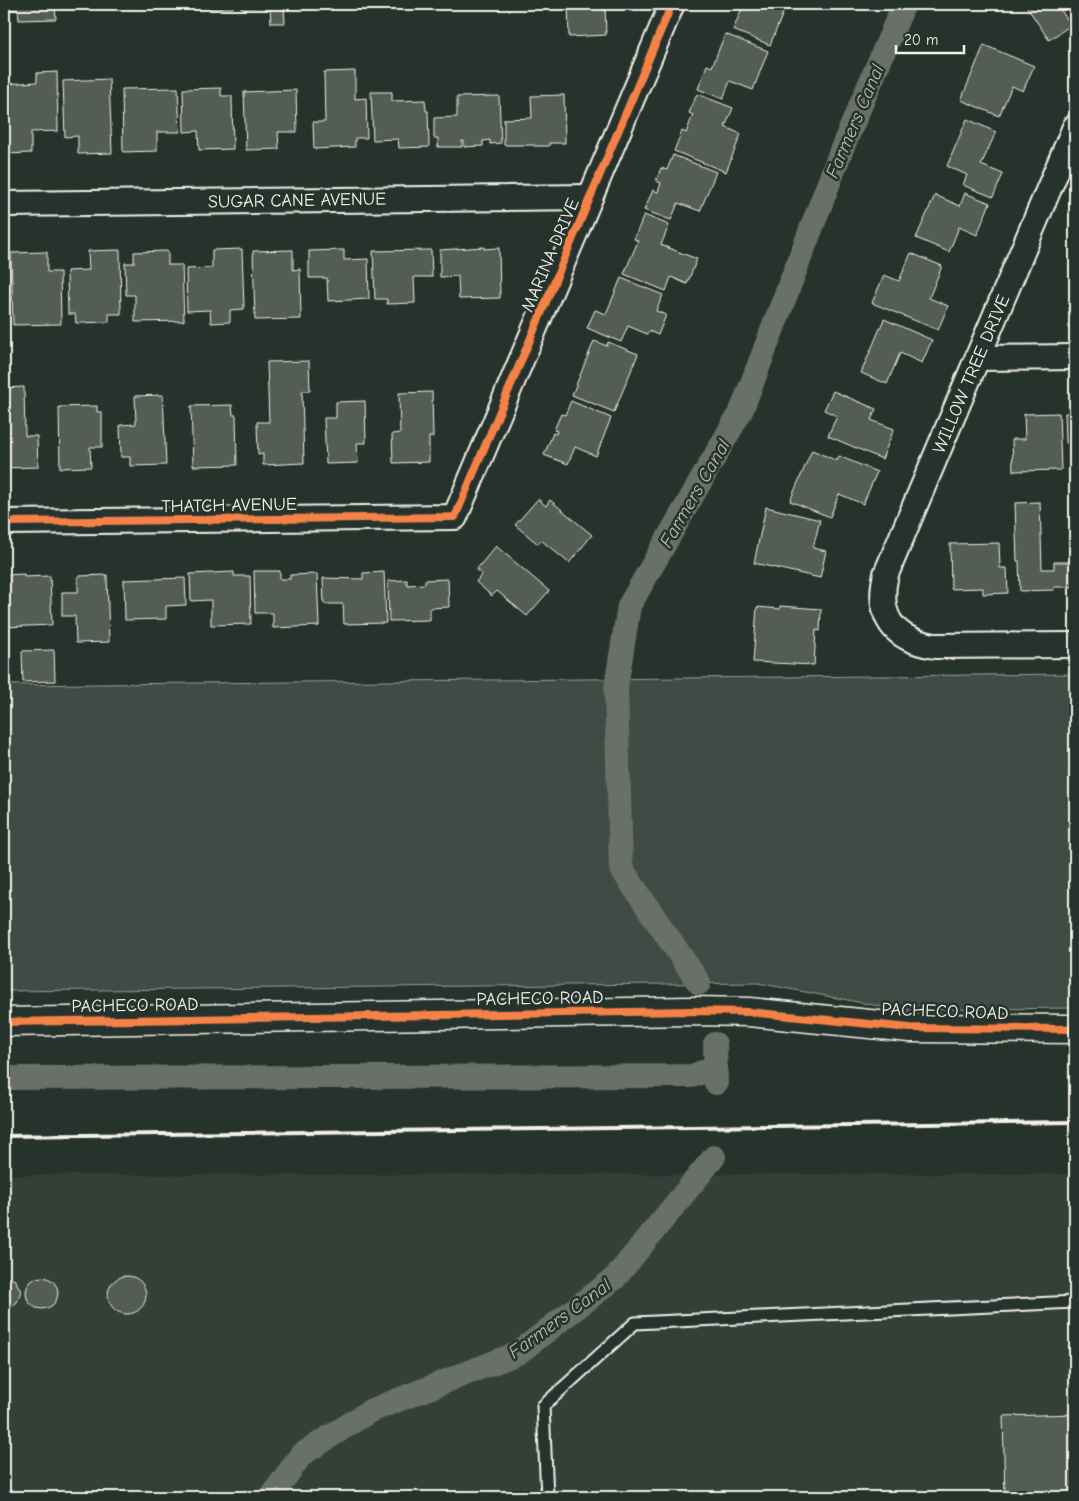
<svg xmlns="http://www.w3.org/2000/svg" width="1079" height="1501" viewBox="0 0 1079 1501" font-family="'Comic Neue',sans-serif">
<rect width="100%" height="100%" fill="#26332d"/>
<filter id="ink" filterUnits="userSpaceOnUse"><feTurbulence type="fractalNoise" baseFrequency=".02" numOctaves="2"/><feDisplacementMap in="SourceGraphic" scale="10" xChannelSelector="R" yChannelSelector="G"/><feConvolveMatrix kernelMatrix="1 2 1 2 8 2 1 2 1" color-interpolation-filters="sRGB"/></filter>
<g filter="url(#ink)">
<!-- built -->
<path fill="#333f39" d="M1075,1174V1497H4V1175Z"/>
<!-- green -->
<path fill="#414b45" stroke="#9a9e96" d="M1075,674V1008L900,1010L758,983L4,991V685Z"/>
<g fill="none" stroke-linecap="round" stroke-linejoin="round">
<!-- canal -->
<g stroke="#676f68" stroke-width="24">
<path d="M699,983L621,868L616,687L629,606L742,409L841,151L904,4"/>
<path d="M715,1044L716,1083"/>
<path d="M4,1078L692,1076L716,1067"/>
<path d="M271,1497L301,1455L370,1411L518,1353L615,1278L714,1157"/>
</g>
</g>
<!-- building -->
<g fill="#525c55" stroke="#f4f1e8">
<path d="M9,4H55L56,19L19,20L18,10H9Z"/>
<path d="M62,4H111V8L62,9Z"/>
<path d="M130,4H178V7L130,8Z"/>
<path d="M183,4H233V8L184,9Z"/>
<path d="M241,4H299V6L284,7L285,23H271L270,7L241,8Z"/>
<path d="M568,4H605L606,35L569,37Z"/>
<path d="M744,4H778V5L785,8L770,45L733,30Z"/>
<path d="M1025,4H1068L1060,9L1071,25L1049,40Z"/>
<path d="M725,34L768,51L753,90L730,81L723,99L698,89L707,65L712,67Z"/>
<path d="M984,45L1034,66L1023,91L1012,86L999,116L961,100Z"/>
<path d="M355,71V99L366,98L367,138H355V147L314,149L313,122H325L324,72Z"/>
<path d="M57,72L58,131L31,132V153L4,154V84L37,82V73Z"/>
<path d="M109,79L112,153L78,154V136L65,137L63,81Z"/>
<path d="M178,88L180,132H157V151L123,152L122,89Z"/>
<path d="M221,88V96H232L233,149L199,150L198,131L184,132L183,89Z"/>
<path d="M296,90L297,132H278L279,149L246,150L244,92Z"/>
<path d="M371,92H392V101L425,100L426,111H428L429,147L399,148L398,139L373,140Z"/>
<path d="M697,94L733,108L725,127L741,134L726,172L674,151L682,131L686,133L693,115L689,113Z"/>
<path d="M564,95L565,143H549V146H534V145H504V119L532,118L531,96Z"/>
<path d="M499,96L501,143L490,144V140L483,141V146L464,147V141H462V147H438V138H434V118L457,117V97Z"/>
<path d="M967,119L996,132L981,165L1003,174L993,197L963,185L967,175L947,166Z"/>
<path d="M673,155L716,172L700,211L678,203L671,220L644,210L653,190L658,192L661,183L656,181L661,168L667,170Z"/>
<path d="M965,193L990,203L977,235L959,227L949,252L916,238L935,195L960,206Z"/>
<path d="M644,215L669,225L661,245L697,259L687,284L671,277L666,291L624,274L638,241L634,239Z"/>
<path d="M484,247V249L499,248L500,298L459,299L458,276L440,277V250Z"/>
<path d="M242,249L244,309L230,310V322L211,323L210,310L187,311L186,269L212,268V250Z"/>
<path d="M120,250L121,314H109V322L76,323L75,314H68L67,271L89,270L88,251Z"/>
<path d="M293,250V270L300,269L301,319L255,320L253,251Z"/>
<path d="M344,250V260L368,259L369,299L328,301L327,278H309V251Z"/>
<path d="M431,250L432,277H414L415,303L387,304V299H375L373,251Z"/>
<path d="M168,251V265H182L184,321L135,322V295H126L125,263H134V252Z"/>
<path d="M47,252V272H60L61,324L13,325L11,253Z"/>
<path d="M911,253L942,266L929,298L948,306L938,330L872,303L884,275L899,281Z"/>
<path d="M621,278L663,295L656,311L666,315L658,335L649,331L647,334L628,326L621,342L587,328L595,310L606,314Z"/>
<path d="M884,319L932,340L922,363L900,353L887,384L861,373Z"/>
<path d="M594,341L607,346L608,342L638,354L614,412L572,395Z"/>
<path d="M309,361L310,391H302L304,463L263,465V454L258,455L257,422H269L267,362Z"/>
<path d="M24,387L25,436H37L38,467L4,468V388Z"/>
<path d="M833,391L876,409L871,420L894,429L882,459L828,436L837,416L824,410Z"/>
<path d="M432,392L433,437H429V462L393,463L392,434L400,433L399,393Z"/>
<path d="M163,395L166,465L130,466V457H121L120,425L136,424L135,396Z"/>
<path d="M365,401L366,443H357L358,463L326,464L324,418H336V402Z"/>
<path d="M571,401L611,418L596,456L575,447L568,464L544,455L553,433L556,434L557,431L554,430L561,414L565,415Z"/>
<path d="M232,405L233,415H236L237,465L193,466L191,406Z"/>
<path d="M97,406V412H102V447H90L91,467L60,468L59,407Z"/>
<path d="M1059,413L1061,470L1013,471L1012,439H1025L1024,414Z"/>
<path d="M1065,413H1075V470H1073L1072,443H1066Z"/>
<path d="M812,450L837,461L839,456L877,472L863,504L839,494L830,517L790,501Z"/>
<path d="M538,499L546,506L550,500L592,535L569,563L541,540L538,544L515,525Z"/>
<path d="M1040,502L1042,569H1054V562H1072L1073,587H1054V590L1020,591L1019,561H1017L1015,503Z"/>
<path d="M766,507L820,520L813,548L826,551L820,578L754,563Z"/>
<path d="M999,543L1000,568H1007L1008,593L983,594V588L951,589L950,544Z"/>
<path d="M496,546L549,591L527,616L497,591L492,596L476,582L482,574L476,570Z"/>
<path d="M254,571H280V579H290V575L317,574L319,626L273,628V613H255Z"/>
<path d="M234,572V576H250L251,624L211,625V600L191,601L190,574Z"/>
<path d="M384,572L386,623L344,624L343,604H324L323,578L363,579V573Z"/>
<path d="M24,574V577L50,576L52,625L4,627V575Z"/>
<path d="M107,575L109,642L76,643L75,616H62V592H78V576Z"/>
<path d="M185,578L186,605L166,606V619L125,620L124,580Z"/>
<path d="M448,579L449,607L430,608V620L389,621L388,581L407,580V585L425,584V580Z"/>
<path d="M780,606L821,609L820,631L816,630L814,665L753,662L757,607L780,609Z"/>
<path d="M54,650L55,681L23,682L22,651Z"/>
<path d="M4,1276L15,1280L21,1291L17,1302L13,1306L5,1308H4Z"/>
<circle cx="127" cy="1295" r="19"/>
<circle cx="42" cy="1293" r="16"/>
<path d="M1075,1414V1497H1005L1003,1416Z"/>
</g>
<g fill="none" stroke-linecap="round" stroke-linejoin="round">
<defs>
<path id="lane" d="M547,1497L543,1406L635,1323L1075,1302"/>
<g id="street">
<path d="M1075,127L886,574C876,616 893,640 935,646L1075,645"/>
<path d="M4,204L590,197"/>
<path d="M978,358L1075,357"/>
<path d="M4,522L455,517L672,4"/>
</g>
<path id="secondary" d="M4,1022L692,1011L749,1012L910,1028L1075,1029"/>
</defs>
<!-- lane casing -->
<use href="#lane" stroke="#f4f1e8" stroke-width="15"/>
<!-- street casing -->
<use href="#street" stroke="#f4f1e8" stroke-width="28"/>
<!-- secondary casing -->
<use href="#secondary" stroke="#f4f1e8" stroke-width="31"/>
<!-- lane -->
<use href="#lane" stroke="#26332d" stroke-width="11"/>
<!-- street -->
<use href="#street" stroke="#26332d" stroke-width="24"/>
<!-- secondary -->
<use href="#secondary" stroke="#26332d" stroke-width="28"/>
<!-- rail -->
<path stroke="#f4f1e8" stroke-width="4" d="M4,1136L1075,1122"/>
<defs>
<g id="cycleway">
<path d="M4,522L455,517L672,4"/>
<path d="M4,1022L692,1011L749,1012L910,1028L1075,1029"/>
</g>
</defs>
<!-- cycleway casing -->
<use href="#cycleway" stroke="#26332d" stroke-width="11"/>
<!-- cycleway -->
<use href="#cycleway" stroke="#f48246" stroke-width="8"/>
</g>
</g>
<g text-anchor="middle" stroke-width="5" stroke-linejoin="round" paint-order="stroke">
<!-- street labels -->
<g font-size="18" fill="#f4f1e8" stroke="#26332d">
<text transform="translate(297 200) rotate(-1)" y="6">SUGAR CANE AVENUE</text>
<text transform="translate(550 255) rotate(-67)" y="6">MARINA DRIVE</text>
<text transform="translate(971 374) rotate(-67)" y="6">WILLOW TREE DRIVE</text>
<text transform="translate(229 505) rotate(-1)" y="6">THATCH AVENUE</text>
<text transform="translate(540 998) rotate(-1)" y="6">PACHECO ROAD</text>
<text transform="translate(135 1005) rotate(-1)" y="6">PACHECO ROAD</text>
<text transform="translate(945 1011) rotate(2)" y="6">PACHECO ROAD</text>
</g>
<!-- water labels -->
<g font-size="19" font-style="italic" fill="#bcbdb5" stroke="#26332d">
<text transform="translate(854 121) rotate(-67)" y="7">Farmers Canal</text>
<text transform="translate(694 493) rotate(-60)" y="7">Farmers Canal</text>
<text transform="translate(559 1318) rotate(-36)" y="7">Farmers Canal</text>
</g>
</g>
<!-- margin -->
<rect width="1079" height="1501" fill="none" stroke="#26332d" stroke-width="20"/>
<rect x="10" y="10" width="1059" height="1481" fill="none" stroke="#f4f1e8" stroke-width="2" filter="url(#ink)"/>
<!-- scale -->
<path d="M896 45v8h68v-8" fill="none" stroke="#f4f1e8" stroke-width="2.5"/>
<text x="904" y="45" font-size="15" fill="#f4f1e8" stroke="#26332d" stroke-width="4" paint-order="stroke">20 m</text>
</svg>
